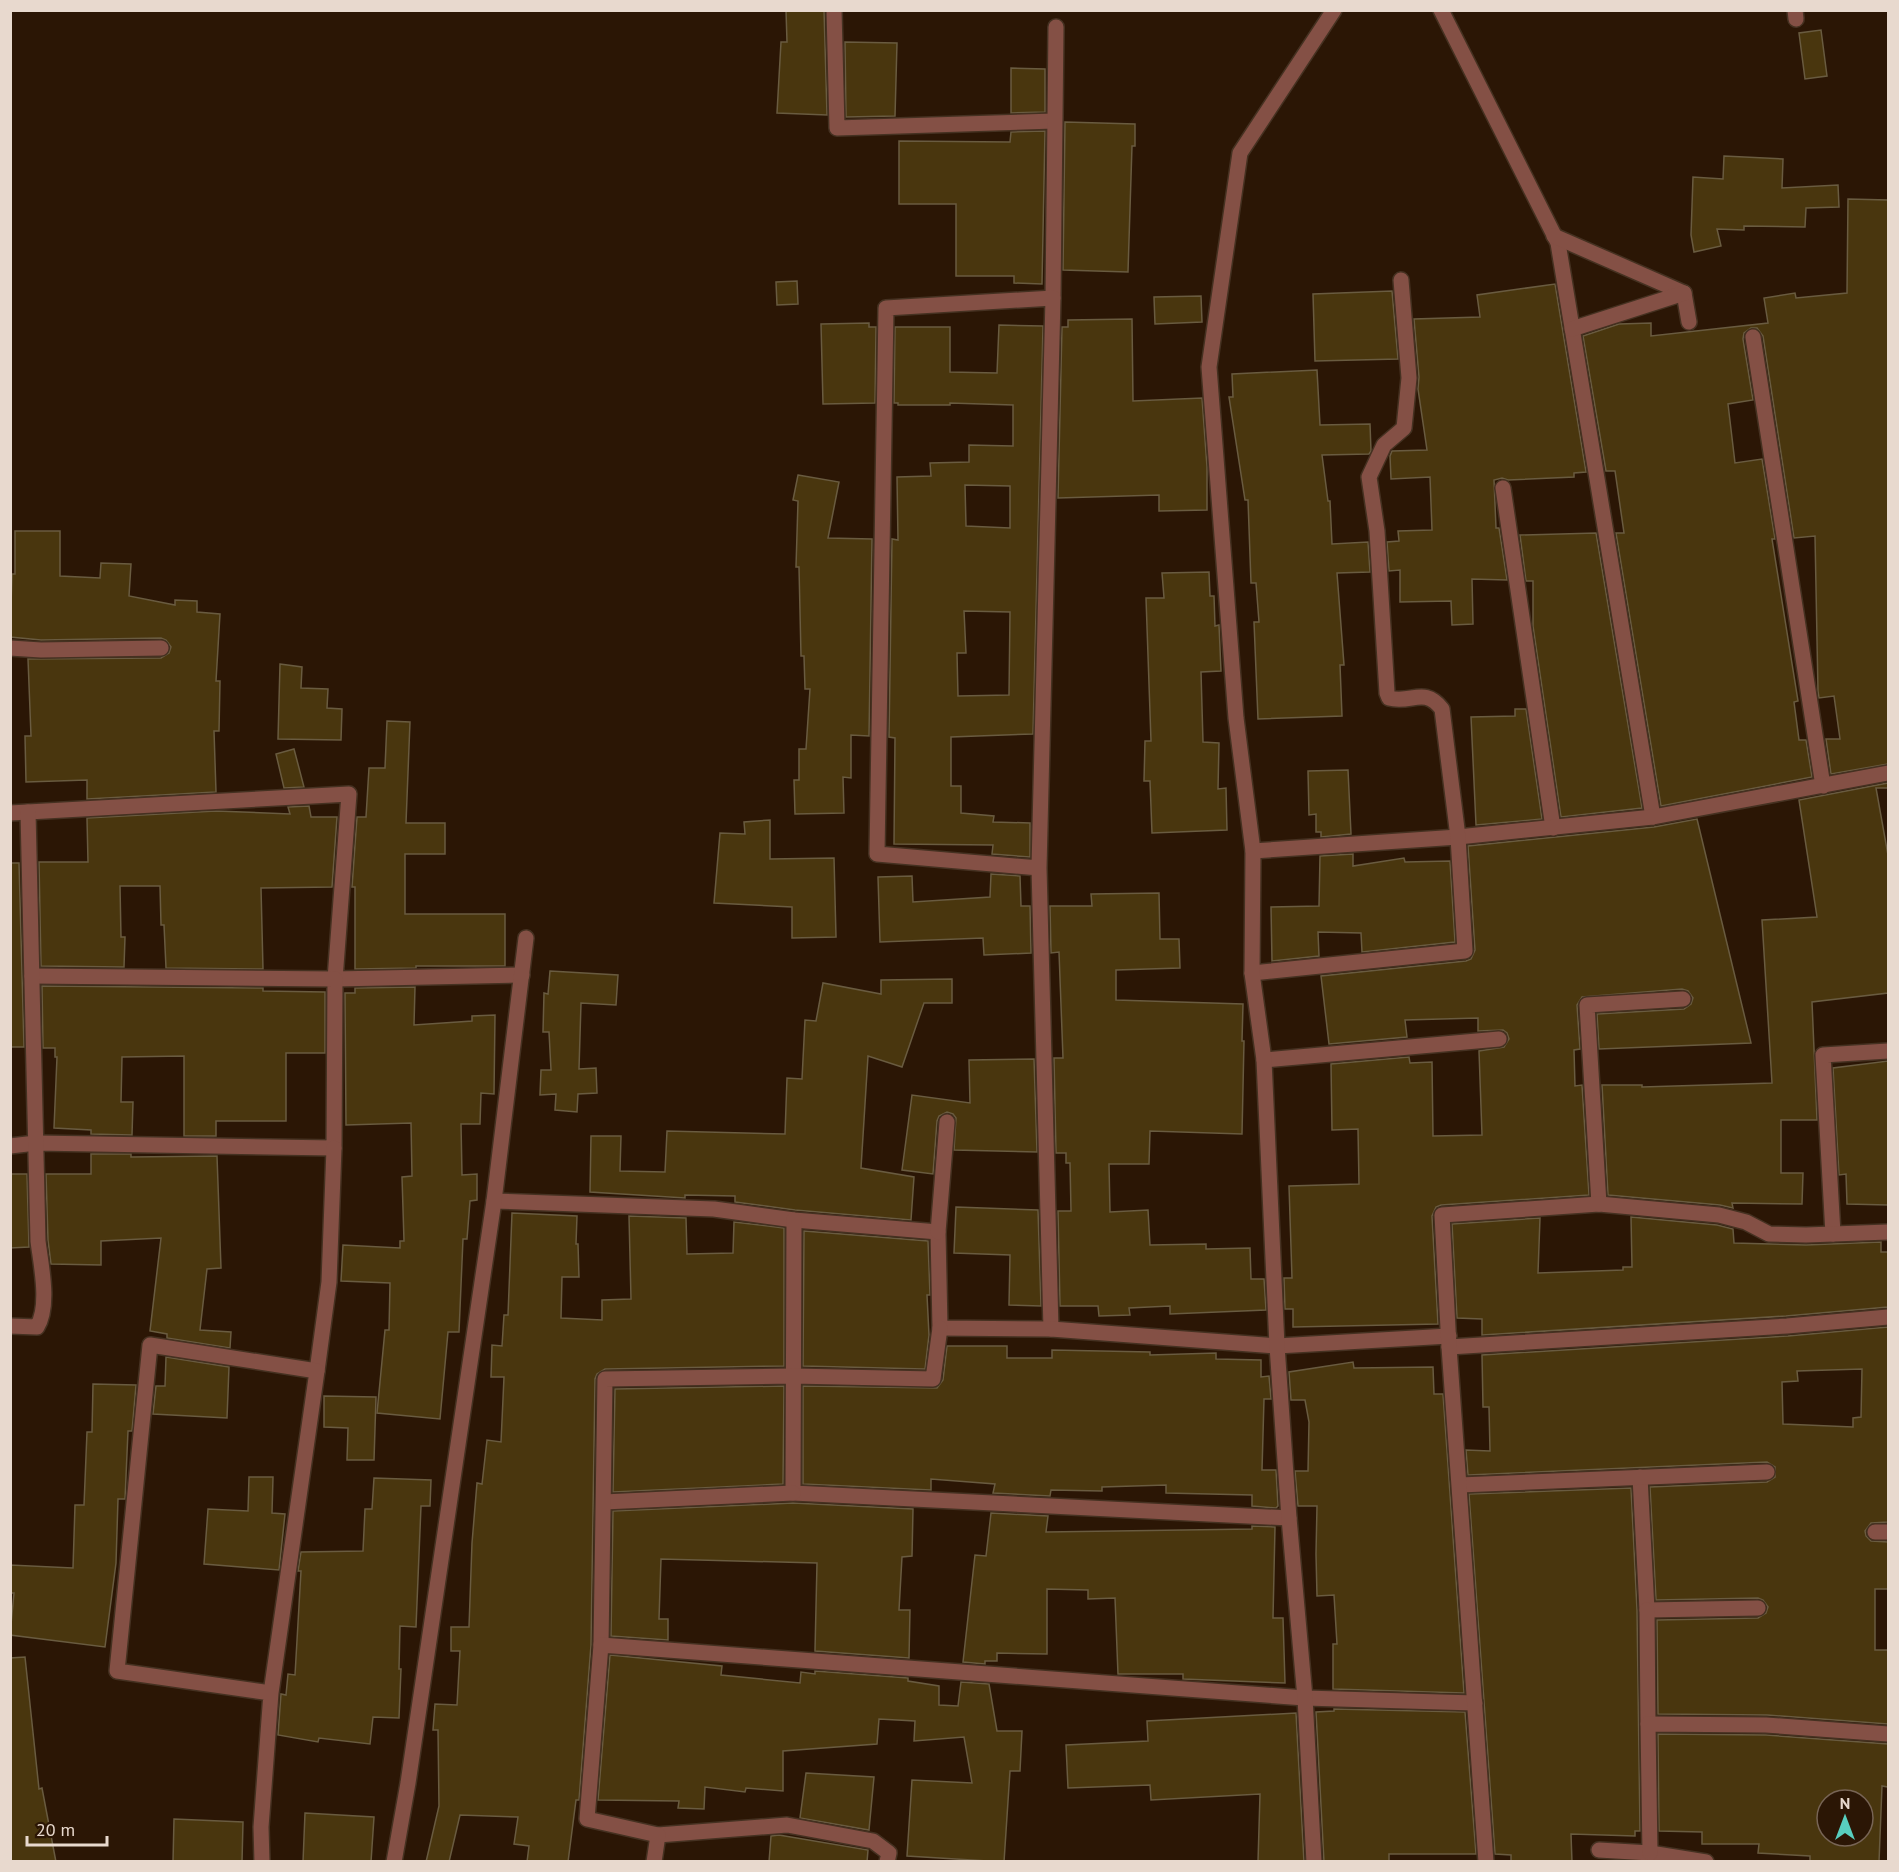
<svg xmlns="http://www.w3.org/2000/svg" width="1899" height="1872" viewBox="0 0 1899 1872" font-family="'PT Sans',sans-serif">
<rect width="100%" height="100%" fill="#2b1605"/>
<!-- building -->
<g fill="#49360e" stroke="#695b40" stroke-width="1.5" fill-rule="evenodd">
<path d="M786,10H824L827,115L777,113L781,42H787Z"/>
<path d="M1821,30L1827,76L1805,79L1799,33Z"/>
<path d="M845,42L897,43L895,116L846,117Z"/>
<path d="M1011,68L1045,69V112L1011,113Z"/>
<path d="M1065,122L1135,124V146H1132L1128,272L1063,270Z"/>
<path d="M1045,131L1042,284L1014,283V276H956V204H899V141L1010,142L1011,132Z"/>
<path d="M1724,156L1783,159L1782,188L1838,185L1839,207L1806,208L1805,227L1744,226V230L1717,229L1721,246L1694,252L1691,235L1693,177L1723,179Z"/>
<path d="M1848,199L1888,200V764L1831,774L1826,739H1840L1834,696L1819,698L1818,691L1815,536L1794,538L1763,336L1757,328H1751L1744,333L1743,339L1753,400L1728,404L1735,463L1762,459L1775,539H1772L1798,701L1794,702L1799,740H1806L1812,777L1661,806L1616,533H1624L1615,471H1606L1583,336L1619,324L1651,323V336L1768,323L1764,298L1795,293L1796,298L1847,293Z"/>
<path d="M797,281L798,304L777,305L776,282Z"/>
<path d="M1555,284L1586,472L1574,473V477L1508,480L1502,478L1494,480L1496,528H1499L1507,580L1472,579L1473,624L1452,625L1451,601L1400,602V570L1389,571L1387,542L1399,541L1398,531L1432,530L1430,477L1391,479L1390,456L1392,451L1427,450L1418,389L1419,377L1414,319L1480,317L1477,295Z"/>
<path d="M1392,291L1398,359L1315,361L1313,294Z"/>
<path d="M1201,296L1202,322L1155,324L1154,297Z"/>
<path d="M1132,319L1133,401L1202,398L1207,467V510L1159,511V495L1058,498L1062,327H1068V320Z"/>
<path d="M869,323V327H876L875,403L823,404L821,324Z"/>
<path d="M999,325L1043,326L1033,734L951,737V786H961V813L994,816L993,822L1030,823V857L992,854L993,845L894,844L895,738L889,737L892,539L898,540L897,477L931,476L930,463L969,462V445L1013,446V405L950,403V405H898V403H894L895,327H950V372L997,373ZM965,485L1010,486V528L966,526ZM964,611L1010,612L1009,695L958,696L957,653H966Z"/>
<path d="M1317,370L1320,425L1370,424L1371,451L1369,454L1322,455L1328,501H1330L1332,544L1368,542L1370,572L1337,573L1344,665H1340L1342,716L1258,719L1254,622H1259L1256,583H1251L1248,500H1245L1229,397H1233L1232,374Z"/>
<path d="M798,475L839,482L828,538L872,539L869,736L851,735V778L843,777L844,813L795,814L794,780H799V749H806L810,689H805L804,656H801L799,567H796L798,501L793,500Z"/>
<path d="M15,531H60V576L100,578L101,563L131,564L129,596L175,605V600L197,601V612L220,614L216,681H220L219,731H214L216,792L87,799V780L26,782L25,736H31L28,659L161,658L169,653L171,647L166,640L161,638L41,640L10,637L12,574H15Z"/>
<path d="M1596,533L1642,808L1561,817L1533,626V581H1526L1520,535Z"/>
<path d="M1209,572L1210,596H1214L1215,626L1219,625L1221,671L1201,672L1203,742L1219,743L1218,789L1226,788L1227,830L1152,833L1150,781H1144L1145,741H1151L1146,598H1164L1162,573Z"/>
<path d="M280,664L302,667L301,688L328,689L327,708L342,709L341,740L278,739Z"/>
<path d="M1515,709H1526L1542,819L1476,825L1471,717L1515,716Z"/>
<path d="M387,721L410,722L406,823H445V854H405V914H505V966H416V968L355,969V887H352L357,817H366L369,768H385Z"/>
<path d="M294,749L304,787L284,788L276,754Z"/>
<path d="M1348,770L1351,834L1321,837V832H1316V814L1309,815L1308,771Z"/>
<path d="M1888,783V788H1876L1888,855V993L1812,1002L1817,1120H1781V1173H1803L1802,1204L1732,1203L1733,1208L1720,1205L1608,1195L1602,1085H1642V1087L1772,1083L1762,920L1817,917L1799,800Z"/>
<path d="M309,806L311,817H337L332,887L261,888L263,969L166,968L164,925H161L160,886H120L121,937H125L124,967L41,966L39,862H88L87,818L216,811L290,814L288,807Z"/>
<path d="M1697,819L1751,1043L1599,1049L1597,1014L1684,1009L1691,1004L1693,998L1688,991L1682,989L1582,997L1577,1005L1580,1049L1574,1050L1575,1086L1582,1085L1589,1195L1441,1205L1436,1207L1432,1216L1438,1324L1293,1327V1309H1285L1284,1278H1292L1289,1186L1359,1184L1358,1129L1332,1130L1331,1064L1409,1057L1410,1063L1432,1062L1433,1136L1482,1135L1479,1051L1504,1047L1509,1039L1507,1033L1503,1030L1478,1031V1018L1405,1020L1407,1037L1329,1044L1321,976L1466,961L1471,959L1475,950L1468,846L1654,827Z"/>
<path d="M770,820V859L834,858L836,937L792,938V907L714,903L720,833L745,834L744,822Z"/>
<path d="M1353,854V866L1404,858L1405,862L1450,861L1455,942L1362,952L1361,933L1318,932L1319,956L1272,961L1271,907L1319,906L1320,856Z"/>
<path d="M10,863H19L24,1047H10Z"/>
<path d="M991,874L1020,876L1021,906H1030L1031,953L984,955L983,938L880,942L878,877L912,876L913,902L990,897Z"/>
<path d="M1159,893L1160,939H1179L1180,968L1116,970V1000L1243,1004L1242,1041H1244L1242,1134L1150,1131L1149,1164H1109L1110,1212L1148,1210L1150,1245L1206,1244V1249L1250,1248L1251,1279H1264L1266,1310L1170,1314V1306L1129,1308L1130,1315L1099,1316L1098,1306H1060L1058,1211H1071L1070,1163H1066V1153H1056L1054,1058H1063L1059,952L1051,953L1050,906H1092L1091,894Z"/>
<path d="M550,971L618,975L616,1005L581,1003L579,1069L596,1068L597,1093L578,1094L577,1112L555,1110L556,1094L540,1095L541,1070H551L549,1032H543L544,993L548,994Z"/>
<path d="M952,979V1003H924L902,1067L868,1056L861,1168L914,1177L911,1220L795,1210L735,1202V1196L685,1195V1198L590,1192L591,1136H621L620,1171L665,1172L667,1131L785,1134L787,1078L802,1079L805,1020L816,1021L823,983L881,994V980Z"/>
<path d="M42,986L263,988V991L325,992V1053H286V1121H216V1136H184V1056L122,1057L121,1102H133L132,1135L91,1134V1130L54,1128L57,1057H55V1048H43Z"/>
<path d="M415,987L414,1025L472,1021V1016L495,1015L494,1094L481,1093L480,1124H461L462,1175L477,1174V1200L470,1201L467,1239H463L459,1332H448L440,1419L377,1413L385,1330H389L390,1283L341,1281L343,1245L400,1248V1241H404L402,1177L412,1176L411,1123L346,1125L345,993H355V988Z"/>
<path d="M1034,1059L1037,1152L954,1150L956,1118L953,1114L947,1112L939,1116L937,1121L933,1174L902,1170L912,1095L970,1103L969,1060Z"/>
<path d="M1888,1061V1205L1847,1204L1846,1174L1839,1175L1833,1068Z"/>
<path d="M91,1154H131V1157L217,1156L221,1268L207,1269L200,1330L231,1332L230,1348L167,1338V1334L150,1331L161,1238L101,1241V1265L51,1264L48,1240L46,1174H91Z"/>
<path d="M10,1174H27L29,1247L10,1248Z"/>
<path d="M956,1207L1038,1210L1041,1306L1009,1305L1010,1255L954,1253Z"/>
<path d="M512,1213L577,1216L576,1244H578L579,1277H562L561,1318L602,1320V1300L631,1299L629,1216L686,1218L687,1254L733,1253L734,1222L784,1228V1366L605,1369L597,1374L595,1379L591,1645L579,1800H576L568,1862H527L529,1846L514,1844L518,1817L460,1815L449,1862H426L439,1806L438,1730H433L435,1704L457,1705L460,1651H451V1627H469L472,1543L477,1483L482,1484L487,1440L501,1442L504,1377H491L492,1345L502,1346L504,1315H508Z"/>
<path d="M1631,1217L1717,1225L1733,1229L1734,1243L1806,1245L1881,1242V1252H1888V1307L1786,1316L1482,1335V1319L1457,1318L1452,1224L1540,1218L1538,1273L1623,1270V1267H1632Z"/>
<path d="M804,1231L928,1241L930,1295H927L929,1335L925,1369L803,1366Z"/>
<path d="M1888,1327V1522L1871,1523L1865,1531L1866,1536L1871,1541L1888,1542V1589H1875V1650H1888V1724L1767,1715L1658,1714L1657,1620L1758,1618L1766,1613L1768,1607L1763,1600L1758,1598L1656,1600L1650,1487L1767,1482L1775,1477V1467L1767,1462L1468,1475L1466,1450L1490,1451L1489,1407H1483L1482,1355L1788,1336ZM1862,1369L1861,1417L1853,1418V1427L1783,1424L1782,1382L1798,1381L1797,1371Z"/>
<path d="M947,1346H1007V1358H1052V1350L1150,1352V1355L1216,1353V1359L1261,1360V1377L1269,1376L1271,1399H1264L1262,1470H1276L1278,1506L1276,1508L1252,1506V1495L1166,1493V1485L1102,1487V1491L1051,1490L1050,1496L993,1493L995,1484L931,1479V1490L803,1484V1386L937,1388L943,1380Z"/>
<path d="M166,1357L229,1367L227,1418L153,1414L156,1386H165Z"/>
<path d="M1353,1362L1354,1368L1433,1367L1434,1394H1443L1464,1693L1333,1689V1644H1337L1334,1595L1317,1596L1316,1554L1317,1506H1298L1295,1471H1308L1309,1422L1305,1400H1291L1289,1372Z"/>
<path d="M93,1384L136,1385L132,1431H128L125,1499H118L116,1563L105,1647L10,1635L14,1593H10V1565L73,1568L75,1505H84L87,1432H92Z"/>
<path d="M784,1386L783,1484L613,1492L615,1389Z"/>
<path d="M324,1396L376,1397L374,1460H347L348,1428L324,1427Z"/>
<path d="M249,1477H273L272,1513L285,1514L279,1570L204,1564L208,1509L248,1511Z"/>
<path d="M374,1478L431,1480L430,1506H421L416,1627L400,1626L399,1669H401L399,1718L373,1717L370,1744L319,1738L318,1742L278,1735L281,1694L286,1695L288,1674L295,1675L301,1571H298L301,1552L363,1551L365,1509H372Z"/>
<path d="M1631,1488L1637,1610L1640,1831H1635V1836L1571,1834L1572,1862H1511V1855L1495,1854L1469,1494Z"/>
<path d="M793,1503L913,1509L912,1556L902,1557L899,1610H910L909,1658L815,1651L817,1563L661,1559L659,1619H668V1640L611,1636L613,1511Z"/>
<path d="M991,1513L1048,1516L1046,1532L1252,1529V1526L1275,1527L1273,1618H1283L1285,1683L1183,1679V1674H1118L1115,1598L1088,1599V1590L1047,1589V1654L997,1653V1661H985V1664L963,1662L975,1555L986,1556Z"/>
<path d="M610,1655L722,1666L721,1675L800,1683L801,1672L815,1674V1671L908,1678V1681L939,1686V1705L958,1706L961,1682L989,1684L997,1731H1022L1020,1771H1010L1004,1862L907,1856L912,1780L972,1783L964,1737L914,1741L915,1721L879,1719L877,1744L783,1751V1791L746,1788L745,1792L705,1787L704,1809L678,1808L679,1801L598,1800Z"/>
<path d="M25,1657L39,1789L42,1788L56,1862H10V1658Z"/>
<path d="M1334,1709L1465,1712L1476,1854H1389V1862H1324L1316,1712L1334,1711Z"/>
<path d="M1296,1713L1304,1862H1258L1260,1794L1151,1800L1150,1785L1068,1788L1066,1745L1148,1741L1147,1721Z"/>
<path d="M1658,1734L1766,1735L1888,1744V1787L1882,1786L1879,1862H1810V1856L1758,1853L1759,1844H1702V1832L1659,1831ZM1827,1800H1863V1836H1827Z"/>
<path d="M806,1773L874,1777L869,1830L800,1818Z"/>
<path d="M305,1813L374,1817L371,1862H303Z"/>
<path d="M174,1819L243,1822L242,1862H173Z"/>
<path d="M779,1835L868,1850L867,1862H769L771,1836Z"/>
</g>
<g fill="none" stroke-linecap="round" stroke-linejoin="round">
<defs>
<g id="minor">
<path d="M834,10L837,128L1054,121"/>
<path d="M1441,10L1558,243L1653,817"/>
<path d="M1795,10L1796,19"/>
<path d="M1554,236L1684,293L1689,322"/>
<path d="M1053,298L1056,27"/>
<path d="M1572,329L1684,293"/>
<path d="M1753,337L1823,786"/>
<path d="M1503,488L1553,828"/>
<path d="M10,648L41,650L161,648"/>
<path d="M10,813L349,794L335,979L522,975"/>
<path d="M1253,851L1458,837L1653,817L1888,773"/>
<path d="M1039,868L1053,298L886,308L877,854L1039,868L1051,1329"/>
<path d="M1252,973L1465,951L1458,837L1442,709C1424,686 1412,704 1389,698L1387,693L1377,531L1369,477L1384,445L1404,428L1409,378L1401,280"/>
<path d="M1264,1060L1499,1039"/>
<path d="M10,1146L36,1143L334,1148L335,979L32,976"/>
<path d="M494,1201L714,1209L794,1220L938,1232L940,1328L1051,1329L1277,1346L1449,1336"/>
<path d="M1599,1204L1587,1005L1683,999"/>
<path d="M794,1220L793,1493L1289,1518"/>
<path d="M938,1232L947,1122"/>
<path d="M1833,1234L1823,1055L1888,1051"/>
<path d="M10,1326L37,1327C50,1306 41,1265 38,1241L28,812"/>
<path d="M1449,1347L1787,1326L1888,1317"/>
<path d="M317,1371L329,1282L334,1148"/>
<path d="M1640,1477L1647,1610L1758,1608"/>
<path d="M1460,1485L1767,1472"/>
<path d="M604,1502L793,1493"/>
<path d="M1875,1532H1888"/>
<path d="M1647,1610L1648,1724"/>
<path d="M601,1645L605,1379L793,1376L933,1379L940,1328"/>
<path d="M658,1835L787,1825L873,1841L889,1853L887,1862"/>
<path d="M1599,1850L1650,1853L1706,1862"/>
<path d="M1650,1853L1648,1724L1766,1725L1888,1734"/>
<path d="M262,1862L261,1827L271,1693L317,1371L150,1345L117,1671L271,1693"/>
<path d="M394,1862L408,1783L494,1201L526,938"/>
<path d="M654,1862L658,1835L587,1819L601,1645L1305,1698L1475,1703"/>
<path d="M1314,1862L1305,1698L1289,1518L1277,1346L1264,1060L1252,973L1253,851L1236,718L1209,367L1240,153L1334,10"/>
<path d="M1486,1862L1449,1347L1442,1215L1599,1204L1719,1215L1746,1222L1769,1234L1806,1235L1888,1232"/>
</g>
</defs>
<!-- minor casing -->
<use href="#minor" stroke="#453121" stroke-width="18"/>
<!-- minor -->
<use href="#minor" stroke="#845045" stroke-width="15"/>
</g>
<!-- border -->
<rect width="1899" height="1872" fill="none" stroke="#e8d9ce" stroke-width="24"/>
<!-- north arrow -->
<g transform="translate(1845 1818)"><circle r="28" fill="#2b1605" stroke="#776455" stroke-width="1.5"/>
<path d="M0-4.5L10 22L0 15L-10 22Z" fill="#58cebf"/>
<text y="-9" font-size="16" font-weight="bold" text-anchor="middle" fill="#e8d9ce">N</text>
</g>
<!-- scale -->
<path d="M27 1836v9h80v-9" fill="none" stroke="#e8d9ce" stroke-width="3"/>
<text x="36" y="1836" font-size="18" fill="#e8d9ce" stroke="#2b1605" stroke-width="4.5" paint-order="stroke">20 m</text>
</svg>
